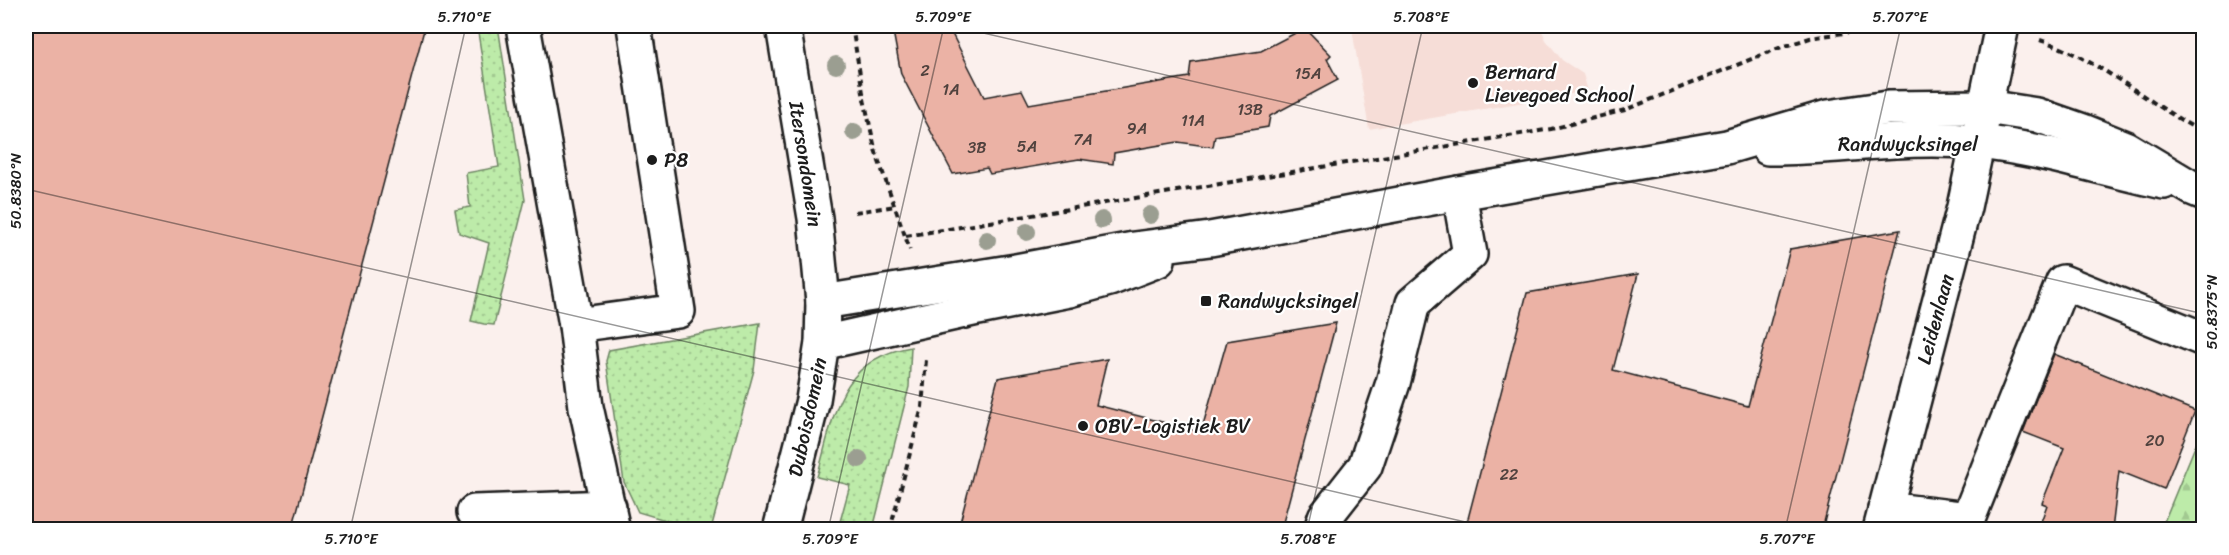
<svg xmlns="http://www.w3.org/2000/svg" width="2229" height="555" viewBox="0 0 2229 555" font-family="Sriracha,sans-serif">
<defs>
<pattern id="grass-dots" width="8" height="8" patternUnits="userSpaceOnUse" patternTransform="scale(1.5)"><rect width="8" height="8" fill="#bdeba9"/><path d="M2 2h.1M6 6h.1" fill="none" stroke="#a2c991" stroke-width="1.8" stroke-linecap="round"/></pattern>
<pattern id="forest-firs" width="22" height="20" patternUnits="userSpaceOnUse" patternTransform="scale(1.5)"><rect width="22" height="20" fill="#bdeba9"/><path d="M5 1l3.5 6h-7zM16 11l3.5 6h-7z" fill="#a2c991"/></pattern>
</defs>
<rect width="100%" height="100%" fill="#fbf0ed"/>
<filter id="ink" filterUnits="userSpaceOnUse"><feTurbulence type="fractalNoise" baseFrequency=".0167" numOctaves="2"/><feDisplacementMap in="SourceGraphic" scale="12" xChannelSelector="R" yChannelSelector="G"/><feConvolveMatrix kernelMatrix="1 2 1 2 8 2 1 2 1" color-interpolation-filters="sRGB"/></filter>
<g filter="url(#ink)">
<!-- built -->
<path fill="#f6ddd7" d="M1346,26H1540L1546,40L1562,60L1583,74L1588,91L1369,129L1352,29Z"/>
<!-- grass -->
<g fill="url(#grass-dots)" stroke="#6c8462" stroke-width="1.5">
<path d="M477,26H498L525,200L494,325L484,324L471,321L489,243L459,233L455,210L470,207L466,173L499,167Z"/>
<path d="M760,323L754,370L711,529L682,525L638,512L624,482L606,361L609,350Z"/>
<path d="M911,347L909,387L873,529H838L850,485L817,477C834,417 838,359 911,347Z"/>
</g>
<!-- forest -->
<path fill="url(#forest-firs)" stroke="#6c8462" stroke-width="1.5" d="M2203,427V529H2161Z"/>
<!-- building -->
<g fill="#ebb2a5" stroke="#1c1c1c" stroke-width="1.5">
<path d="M26,26H425L292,530H26Z"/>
<path d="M892,26H948L984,97L1022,90L1029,104L1189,77L1191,62L1261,51L1305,28L1331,55L1327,59L1338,80L1270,116L1268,127L1215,136L1213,147L1178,142L1114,153L1113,164L1079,159L990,174L987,168L953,174L901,74Z"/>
<path d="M1900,230L1822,530H1465L1527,293L1638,274L1613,370L1748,406L1790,249Z"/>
<path d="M1336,323L1281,530H958L998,378L1107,359L1096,405L1201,432L1227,341Z"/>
<path d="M2054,354L2195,411L2164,489L2119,471L2112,530H2038L2047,505L2042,503L2064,448L2023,432Z"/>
</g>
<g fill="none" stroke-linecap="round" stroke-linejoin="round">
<defs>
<g id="minor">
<path d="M523,26L576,325L586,407L613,530"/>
<path d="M1768,148C1838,148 1907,135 1977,142C2040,148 2102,169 2164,182"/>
<path d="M823,302L1016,271L1134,249L1210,239L1459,193L1727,147L1828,117L1888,108L1986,107L2037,115L2083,131L2125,148L2192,188L2204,193"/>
<path d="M576,325L678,311L634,26"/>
<path d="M822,343L978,308L1069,290L1109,279L1158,260"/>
<path d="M1885,509L1968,519L2063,282L2203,339"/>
<path d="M474,512L609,507"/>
<path d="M780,530L813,400L822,343L823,302L815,218L783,26"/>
<path d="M1321,530L1325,517L1365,466L1393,383L1413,303L1470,254L1459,193"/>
<path d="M1880,530L1964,207L2002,26"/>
</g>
</defs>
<!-- minor casing -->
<use href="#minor" stroke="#1c1c1c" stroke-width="38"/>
<!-- path -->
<g stroke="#1c1c1c" stroke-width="4" stroke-dasharray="6 4.5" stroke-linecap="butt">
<path d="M852,26L864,99L876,153L910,250"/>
<path d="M2040,40C2099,59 2149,104 2204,133"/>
<path d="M855,212L896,206"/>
<path d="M906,236L1551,129L1625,110L1779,48L1810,38L1890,26"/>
<path d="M890,530L922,407L926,360"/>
</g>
<!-- minor -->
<use href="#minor" stroke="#fff" stroke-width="33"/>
</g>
<!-- trees -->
<g fill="#9b9e91">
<circle cx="836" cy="65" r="9"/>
<circle cx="854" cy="132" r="9"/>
<circle cx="1150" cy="215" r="9"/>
<circle cx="1102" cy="220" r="9"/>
<circle cx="1027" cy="232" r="9"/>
<circle cx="987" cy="240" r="9"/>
<circle cx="859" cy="459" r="9"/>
</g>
</g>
<!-- ticks -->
<path fill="none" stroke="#1c1c1c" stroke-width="1.5" stroke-opacity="0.45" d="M953,26L2204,314M26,189L1500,530M350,530L466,26M828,530L944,26M1307,530L1423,26M1785,530L1901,26"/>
<!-- markers -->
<g fill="#1c1c1c" stroke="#fff" stroke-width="2">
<circle cx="1473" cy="83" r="6"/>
<circle cx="652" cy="160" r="6"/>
<rect x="1200" y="295" width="12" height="12" rx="3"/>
<circle cx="1083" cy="426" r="6"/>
</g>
<g text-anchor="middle" stroke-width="4.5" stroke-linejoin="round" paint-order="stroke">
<!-- number labels -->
<g font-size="16" fill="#50423e">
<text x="925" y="76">2</text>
<text x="1308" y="79">15A</text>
<text x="951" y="95">1A</text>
<text x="1250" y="115">13B</text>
<text x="1193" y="126">11A</text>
<text x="1137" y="134">9A</text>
<text x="1083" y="145">7A</text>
<text x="1027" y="152">5A</text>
<text x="977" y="153">3B</text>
<text x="2155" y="446">20</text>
<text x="1509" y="480">22</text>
</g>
<!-- poi labels -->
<g font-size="20" fill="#1c1c1c" stroke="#fff" text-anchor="start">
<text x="1485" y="79">Bernard<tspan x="1485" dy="23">Lievegoed School</tspan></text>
<text x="664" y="167">P8</text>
<text x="1218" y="308">Randwycksingel</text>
<text x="1095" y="433">OBV-Logistiek BV</text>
</g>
<!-- street labels -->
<g font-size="20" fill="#1c1c1c" stroke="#fff">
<text x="1908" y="151">Randwycksingel</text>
<text transform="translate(806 164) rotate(81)" y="7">Itersondomein</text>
<text transform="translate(1935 319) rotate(-75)" y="7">Leidenlaan</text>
<text transform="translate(807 417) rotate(-78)" y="7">Duboisdomein</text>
</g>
</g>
<!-- margin -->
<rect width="2229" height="555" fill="none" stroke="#fff" stroke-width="66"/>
<rect x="33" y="33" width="2163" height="489" fill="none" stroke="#1c1c1c" stroke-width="2"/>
<g font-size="15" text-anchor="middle" fill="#1c1c1c">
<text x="464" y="22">5.710°E</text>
<text x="943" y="22">5.709°E</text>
<text x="1421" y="22">5.708°E</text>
<text x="1900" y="22">5.707°E</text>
<text transform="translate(16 191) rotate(-90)" y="5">50.8380°N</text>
<text transform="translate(2212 312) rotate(-90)" y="5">50.8375°N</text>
<text x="351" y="544">5.710°E</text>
<text x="830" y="544">5.709°E</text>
<text x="1308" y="544">5.708°E</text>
<text x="1787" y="544">5.707°E</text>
</g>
</svg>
